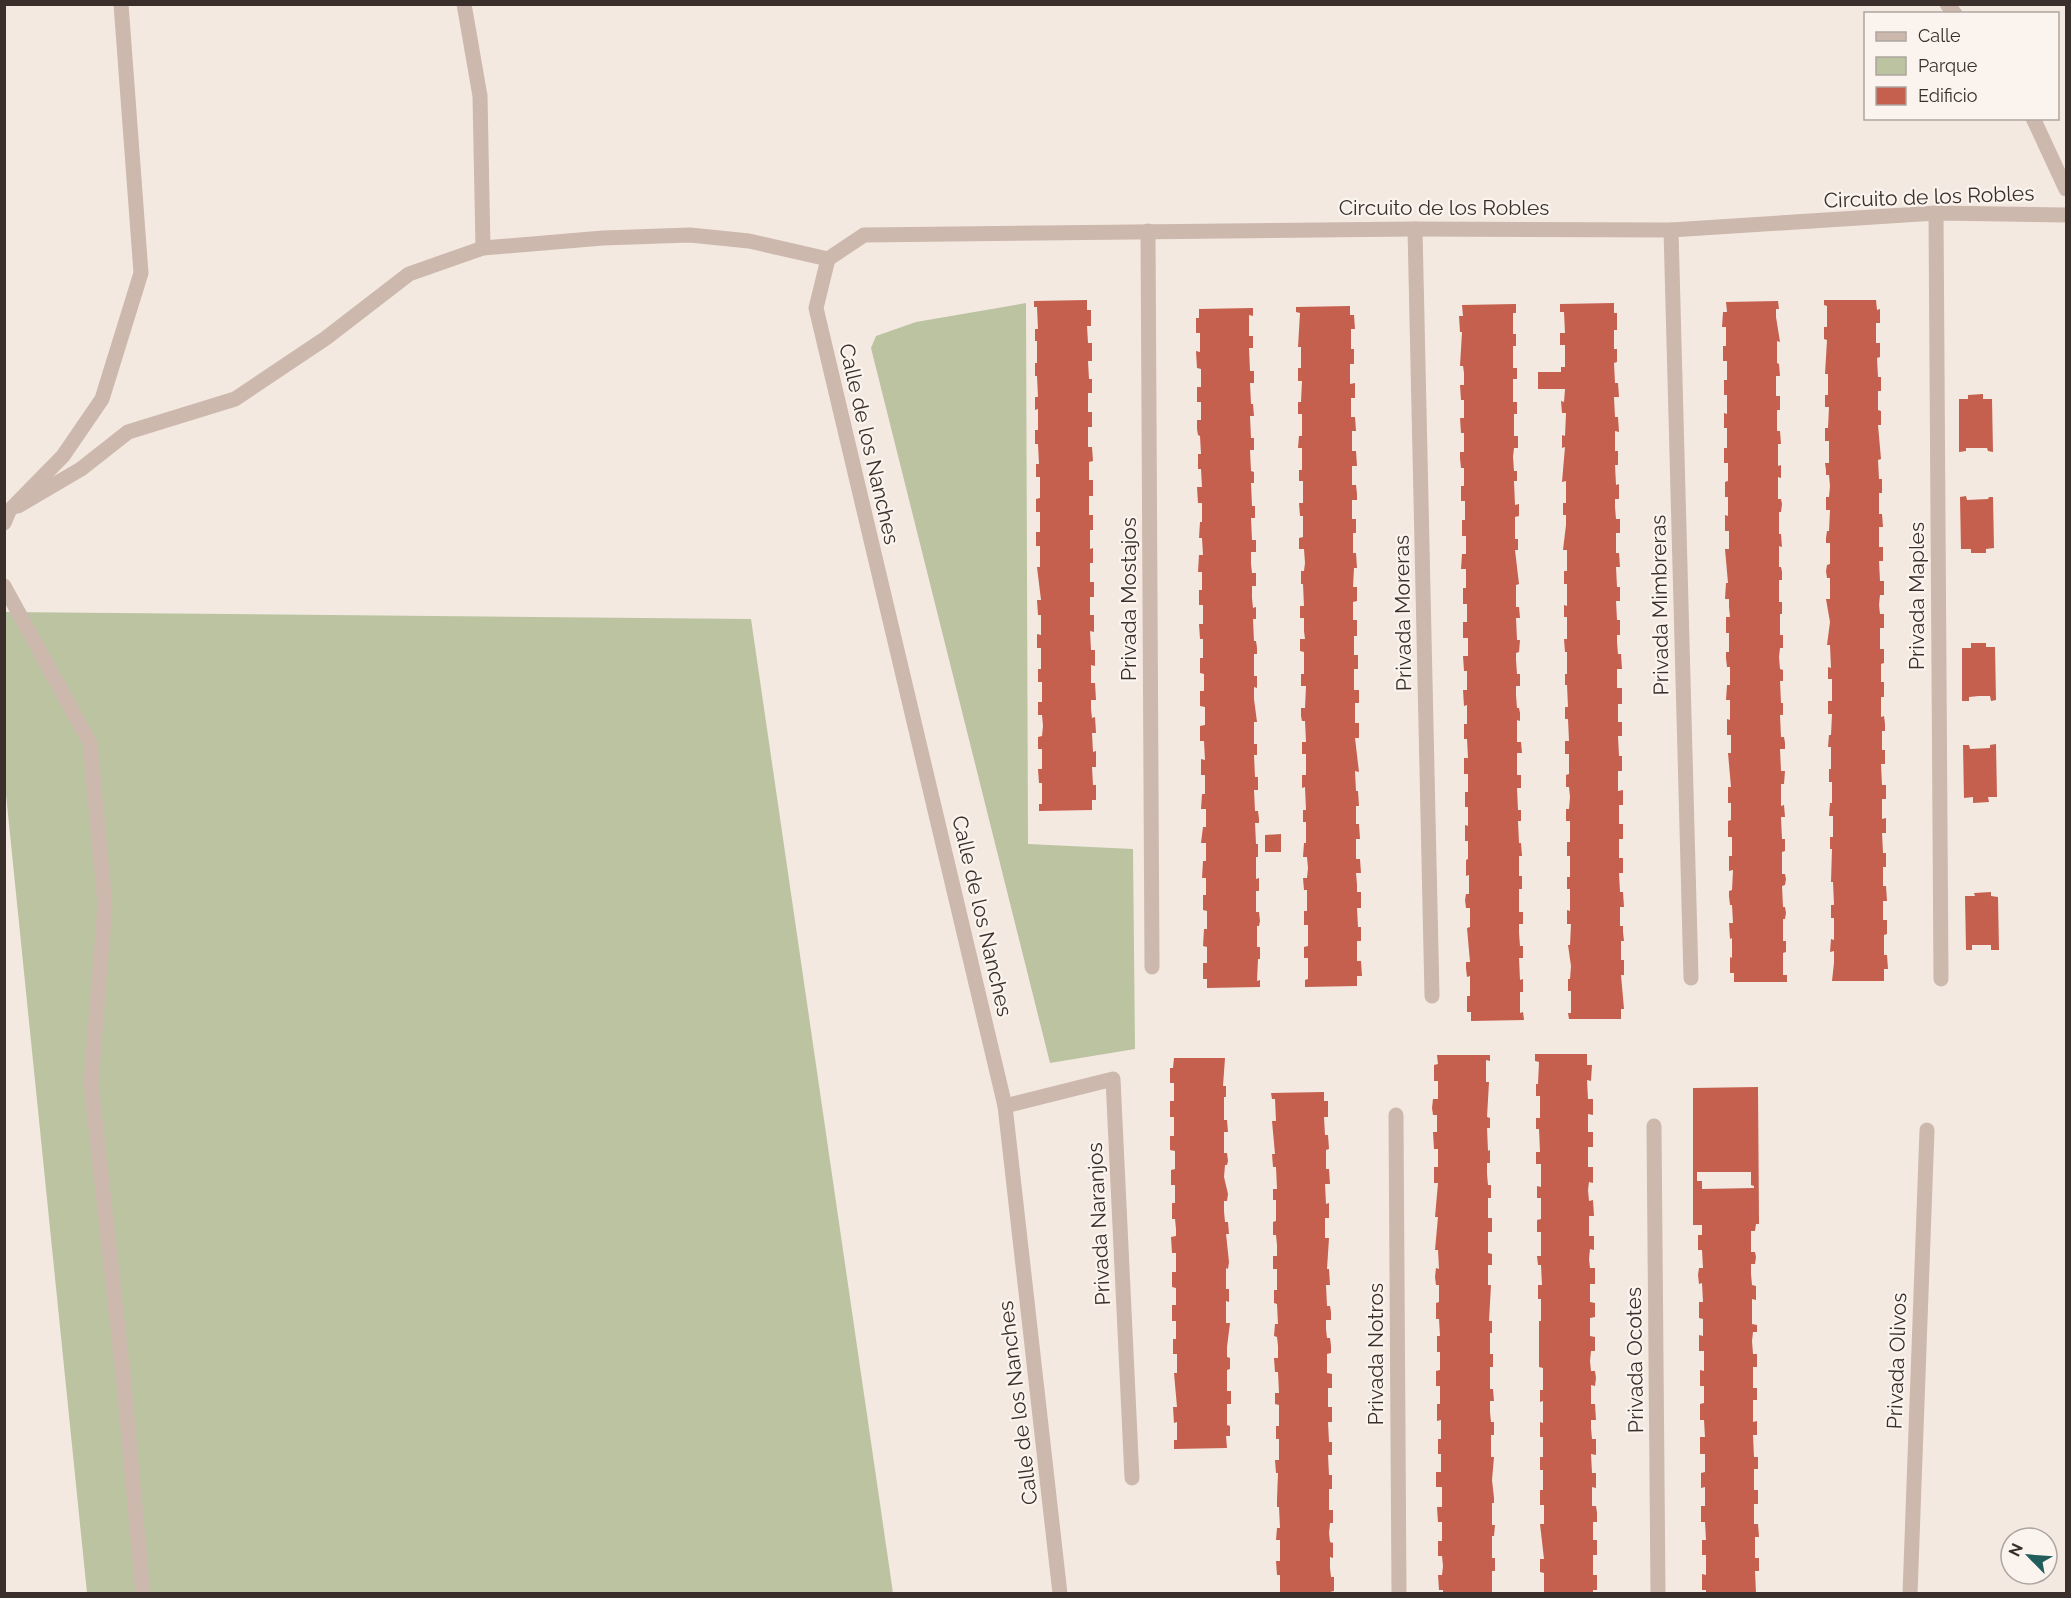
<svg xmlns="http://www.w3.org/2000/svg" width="2071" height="1598" viewBox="0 0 2071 1598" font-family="Raleway,sans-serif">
<rect width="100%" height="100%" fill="#f4e9e1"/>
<!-- green -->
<g fill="#bbc3a1">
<path d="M1026,303L1028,844L1133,849L1135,1049L1050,1063L871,348L876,336L916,322Z"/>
<path d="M4,612L751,619L893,1593H87L5,785Z"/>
</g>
<!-- building -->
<g fill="#c55f4e" fill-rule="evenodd">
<path d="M1087,300V310H1091V326H1087L1088,343H1092V361H1088L1089,379H1092V393H1088V412H1092V427H1088V447H1092L1093,461L1089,462V480H1093V496H1089V515H1093V530H1090V549L1093,548V563H1090V582H1094V597H1090V615H1094V632L1090,631L1091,650H1095V666L1091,665V683H1095L1096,700H1091V709L1092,718L1095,717L1096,733H1092L1093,752L1096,751V767H1092L1093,785H1096V800H1092V810L1039,811V804H1042V783H1039L1038,769H1042V749H1038V737L1042,736L1043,726L1042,715H1038V702H1042V682H1038V669H1041V648H1037V634L1041,635V615H1038L1037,600H1041L1037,567H1040V546H1036V532H1040V512H1036V499L1040,498V477H1036V464H1039L1038,444H1035V430H1038V409L1035,410V397H1038L1037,376H1035V363H1037V341H1035V329H1038L1037,307H1034V301Z"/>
<path d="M1824,300H1876L1877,310L1880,309V323H1876V343H1880V357L1877,358L1878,377H1881V391H1878V410L1881,411V425H1878L1881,459L1878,460L1879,479H1882V493H1879V514H1882L1883,527H1879V547H1883V561H1879L1880,581H1884V595H1880L1879,605L1880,614H1884V628H1880V649H1884V663L1881,664V682H1884V697H1881V717L1884,716L1885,724V731H1882V750H1885V764H1881L1882,785H1886V799H1882V819L1886,818V833H1882L1883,853H1886V867H1883V886H1886L1887,901H1883V920H1887V934L1884,935V955H1887L1888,969H1884V981H1832L1834,963V951L1830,952L1831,939L1834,940V918H1831V905H1834L1833,882H1831L1832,849H1830V837H1833V816H1829L1830,803H1832V782H1829V769H1831V747H1828L1829,735H1831L1832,714H1828V701H1832V679H1828V667L1831,668L1830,645H1827L1830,622L1826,599H1830V578H1827L1826,571L1827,565L1830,564V543H1826V538L1827,531H1829L1830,510H1826V497H1829L1830,486L1829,475H1826V470L1825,463H1829V441H1825V428H1828L1829,407H1825V395H1828V374H1825L1827,340L1824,339V327H1827V306L1824,305Z"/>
<path d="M1778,301L1779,309H1776V317L1780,342L1777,341V363L1779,364L1780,376H1776V396H1780V410H1777V431H1780L1781,444H1778V466L1781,465V478L1778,477V499H1781L1782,504L1781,512H1779V534H1781L1782,547L1779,546V567H1781L1782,572V580H1779V602H1782V614H1780V635H1783V648H1780L1779,657L1780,669L1783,670V681H1780L1781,703H1783V715H1780L1781,737H1784L1785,743V749H1780L1781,771H1785L1784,784H1781V806L1784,805L1785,817H1781L1782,839H1785V851L1782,852V874H1785L1786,879L1785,885L1782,886L1783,907H1785L1786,913L1785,919H1783V941H1786V952L1783,953V975H1787V982H1734V973H1730V957L1732,958V938L1730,939L1729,923H1733L1732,905H1730L1729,896V891L1732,890L1733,870L1729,871V856H1732V837H1728V821L1731,820V803H1728V787H1731L1728,753H1731V735H1727V719L1730,720V700H1726L1727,685H1730V667H1727L1726,658V652H1729V633H1726V617H1730L1729,607V599H1725L1726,583H1728L1725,549H1729V531H1725V515L1728,516V497H1725V482L1728,481V463H1724V448H1727V428H1724V413L1727,414V395H1724V380H1727V361H1723V346H1726V327H1722L1723,312H1727L1726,302Z"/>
<path d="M1614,303V313H1617V330H1614V349H1617V362L1614,363L1615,383H1618L1619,397H1614L1615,417H1618L1619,432L1615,431V451H1618V465H1615L1616,485L1619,484V499H1615V507L1616,519H1620V533H1616V553H1619L1620,567H1616L1617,587H1620V601H1616L1617,620H1620V635H1617V642L1618,654H1621L1622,669H1617V688H1622V704H1618V722H1622V736H1618L1619,756H1622V771H1618V791L1623,790V805H1619V824H1623V839H1619V858H1623V873H1619L1620,892H1623L1624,907H1620V926H1623V932L1624,941H1621V960H1624V975H1621L1624,1009H1621V1019H1569L1568,1013H1571V991H1568V979H1570L1571,966L1568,945H1570L1571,924H1567V910L1570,911V889H1567V877H1570V856H1567V842H1570V821H1566V809H1569L1570,797L1569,787H1566V775L1569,774V754H1565V741H1569L1568,719H1565V707H1568L1567,685H1565V674H1567V652H1565L1564,639H1567V617H1564V605L1567,606V584H1564V571H1567V550H1563L1566,525V515H1563V503H1566V481L1562,482L1565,447L1562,448V435L1565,436L1566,413H1562L1561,401L1564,402L1565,389H1538V372H1561V367H1565V345H1560V333H1565L1564,312H1560V304Z"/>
<path d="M1516,304V313H1513V334H1516V346H1513V368H1517V379H1513V402H1517V414H1514V436H1518V448H1514L1513,457L1514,471H1517V481H1514L1515,505L1519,504V516L1515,517V539H1518V550H1515L1519,584L1516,585V607H1519L1520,618H1516L1517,640H1520L1519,652L1516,653V660L1517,674H1520V686H1516V695L1517,708H1519L1520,713V721L1517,720V742H1521L1522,753H1517V775H1521V788H1517L1518,810H1521V821H1518L1519,843H1521L1522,856H1519V876H1522V889H1519V912H1523V924H1519V933L1520,946H1523V958H1519L1520,980L1523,979V992H1520V1013L1523,1012L1524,1020L1471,1021V1012H1467V996H1470V976L1467,977L1466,968V962H1470L1467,928L1470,927V908H1466L1465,900L1466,894H1469V875L1466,876V860L1468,859V841H1465V825L1468,826V807H1465V792H1468V774H1464V758H1468L1467,739H1464V724H1467V705L1464,706L1463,690H1467V671H1464L1463,656H1468V638H1463V622H1467V604H1463V588H1466V569H1461L1462,554H1466V536H1462V520H1465V501H1461V486H1464V468H1461L1460,458V452H1464V433H1461L1460,418H1464V400H1461L1460,385H1464V373L1463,366H1460L1462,332H1460L1459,316H1463L1462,305Z"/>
<path d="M1350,306V315H1354L1355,329H1351V349H1354V364H1350V384L1355,383V398H1351V417H1355L1356,431H1352V451H1356L1357,466H1352V485H1356L1357,494V500H1352V519H1356V533H1353V553H1356L1357,568H1354L1353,587H1357V601L1353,602V620H1357V636H1354V655H1358V669H1354V690H1359V703H1355V723H1359V738H1355L1359,772L1355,771L1356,791H1358L1359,806H1356V824H1359L1360,839H1356V859H1360L1361,873H1356L1357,885V892H1361V908H1357L1358,927H1361V941H1357V961H1361L1362,976H1357V986L1305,987V980L1308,979V958H1304V947L1308,946V925H1304V911H1307V890H1304L1303,878H1307L1308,868L1307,857H1303L1304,843H1306V822H1303V810H1306L1305,787L1302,788V775H1306V754H1302V742H1306L1305,721H1302L1301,716V708H1305L1306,686H1301V674H1304V652L1300,651V639H1305L1304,631V618H1300V606H1304L1303,584H1301V571H1304L1305,563L1304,549H1299V538L1303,537V516H1300L1299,503H1303V481H1299V470H1302V448H1298L1299,436H1302V414H1298V402H1301L1302,381H1298V368H1301V347H1298L1300,313L1296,312V307Z"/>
<path d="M1253,308V316L1249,315V336H1253V348H1249L1250,371H1254V383H1250L1251,404H1253L1254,416H1250L1251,438H1254V450H1250L1251,471L1254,472V483H1251L1252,506H1255V518H1251L1252,540H1256V552H1251V564L1252,573H1256V586H1252V598L1253,608L1256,607V619H1253L1254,641H1256L1257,648V654H1254V676H1257V688L1254,687V699L1257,722H1254V744H1257V755H1254L1255,777H1258V790H1254L1255,811H1258L1259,819V823H1255L1256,844H1258V857H1256V879L1259,878V891H1256V912H1259L1260,921L1259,926H1257V947H1260V959H1258L1257,981L1260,980V987L1207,988V979H1203V963H1207V947L1203,946L1204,929H1207V911L1203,910V895H1206V878H1202L1203,861H1206V843H1201L1203,827H1206V809H1201L1202,794H1205V775H1201V759L1205,760L1204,741H1200V726L1205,725V707L1200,706V691H1204V674L1200,673V658H1203V639H1200L1199,624H1203V605H1199V590H1202V572H1198L1199,555H1203L1202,538H1199L1200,522H1202V503H1198L1197,487H1202L1201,469H1198V454H1201L1200,436L1198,435L1197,429V420H1201V402H1197V387H1201V369L1197,368L1196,351L1200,352V333H1196V318H1199V309Z"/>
<path d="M1983,394V399H1992L1993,452L1988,451L1987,448H1966V451L1959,452V399H1968V395Z"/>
<path d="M1966,496L1967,500L1988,499L1989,497H1993L1994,548L1986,549V553H1971V549H1961L1960,497Z"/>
<path d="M1971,643H1986V647H1995L1996,700L1991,701L1990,696H1979L1969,697V701H1962V648H1971Z"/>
<path d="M1996,744L1997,797H1988L1989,802L1973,803V797L1964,798L1963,745H1969L1970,749L1990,748V745Z"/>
<path d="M1281,834V852H1265V835Z"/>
<path d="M1991,892V896L1998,897L1999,950H1991V945H1972V950H1966L1965,896H1975L1974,893Z"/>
<path d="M1535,1054H1587V1065H1592L1591,1081L1587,1080L1588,1099H1593V1115L1588,1114V1132H1593V1147H1588V1167H1593V1183L1589,1182L1588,1190L1589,1201L1593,1200L1594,1216H1589V1236H1594V1250L1590,1249L1589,1259L1590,1268H1595V1284H1590V1302L1595,1303V1317L1590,1318V1336L1595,1337V1351H1591L1590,1361L1591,1371H1595L1596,1378L1595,1386L1591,1385V1404H1595L1596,1420H1591V1428L1592,1439H1596V1455L1591,1454L1592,1473H1596V1488L1592,1487V1506H1596L1597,1513V1522H1593V1540H1597V1555H1593V1575H1597V1590H1593V1593H1544V1573L1540,1572V1559H1544L1540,1524H1544V1505H1540V1490H1543V1470H1540V1457H1543V1437H1540V1422L1543,1423V1401L1540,1402V1390H1543V1368L1539,1367V1321H1541V1299H1538V1285H1542L1541,1265H1538L1537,1256H1541V1232H1537V1220L1541,1219V1198H1537V1186L1541,1187V1164H1536V1152H1540L1539,1129H1536V1118H1540V1096H1536V1084H1538L1539,1062L1535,1061Z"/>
<path d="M1437,1055H1490V1061L1486,1060V1082H1489L1487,1117L1490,1118V1128H1487L1488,1151L1490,1150V1163H1487V1174L1488,1185H1491V1198H1488V1218H1492V1232H1488V1253L1492,1254V1265H1488V1285H1491L1489,1321H1492V1333H1490V1354H1493V1367H1490V1389H1493L1494,1401H1490V1412L1491,1422H1494V1435H1491V1457H1494L1492,1480L1494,1498V1503H1492V1525H1495L1494,1536H1492V1558H1495V1571H1492V1593H1443V1590H1439L1438,1575H1442L1443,1566L1442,1556H1438V1541H1442V1522H1438L1437,1507H1442V1487H1436V1472H1441V1454H1438V1439H1441V1420L1437,1421V1404H1440V1386H1436V1371L1440,1370V1352H1437V1336H1440L1439,1319H1436V1303L1439,1302V1285H1436L1435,1277L1436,1268L1439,1269L1438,1250H1435L1438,1217H1435L1438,1183H1434V1167H1438V1149H1434L1433,1132H1437V1115H1433L1432,1108L1433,1099H1438V1081H1434V1065L1438,1064Z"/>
<path d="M1174,1058H1225L1223,1086H1226V1097H1224V1120H1227L1228,1132H1224V1153H1227L1228,1161L1227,1165H1225L1224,1177L1228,1194L1227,1201H1224V1211L1225,1222H1228L1229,1234H1226L1229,1262L1228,1269L1226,1268V1289H1229V1302L1226,1301V1323H1230L1227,1347V1357L1230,1358V1369L1227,1370V1391H1231V1404H1227V1425L1230,1426V1436H1226L1227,1448L1174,1449V1440H1177V1422L1174,1423L1173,1407H1177L1174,1373H1177V1354H1173V1339H1176V1321H1172V1305H1176V1288L1172,1287V1272H1176V1253H1172L1171,1237L1176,1236V1229L1175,1219H1172V1203H1175V1185H1171V1170L1175,1169V1151L1170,1150V1136H1174V1117H1170V1101H1174V1083H1170V1068H1173Z"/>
<path d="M1758,1087L1759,1224H1756L1755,1231H1751V1252H1755L1756,1257L1755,1264H1751V1274L1752,1285L1756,1286V1300L1752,1299V1324L1757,1325V1332H1753L1752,1341L1753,1354H1757V1367H1753V1388H1757V1400H1753V1422L1757,1421V1435H1753L1754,1457H1758V1469H1754V1490H1758V1504H1754V1524H1758L1759,1537H1755V1558H1759V1571H1755L1756,1593H1706V1590H1702V1574L1706,1575V1555H1702V1540H1706L1705,1522H1701V1506H1705V1487L1701,1488V1473L1705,1472V1454H1700V1437H1705L1704,1420H1700V1404L1704,1403V1386H1700V1370L1704,1371V1351H1699V1335L1703,1336V1319L1699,1318V1302H1703L1702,1283L1699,1284L1698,1275L1699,1268H1703L1702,1250H1698V1235H1702V1225H1693V1088ZM1697,1172H1751V1185L1754,1186V1188L1702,1189V1181H1697Z"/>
<path d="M1324,1092V1101H1328V1117H1324L1325,1135H1328L1329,1149L1326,1150V1169H1329L1330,1184H1325L1326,1204L1329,1203V1218H1325V1238H1329L1327,1269H1329L1330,1285H1326L1327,1306H1330L1331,1312V1320H1326V1329L1327,1338H1330L1331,1346V1353L1327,1354V1373L1332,1374V1388H1328V1407H1332V1422H1328L1329,1442H1332V1455H1328L1329,1475H1332V1489H1329V1510H1333V1523H1330L1329,1533L1330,1542L1333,1543V1558L1330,1557V1568L1331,1577H1334V1591L1330,1592V1593H1280V1575H1277L1276,1561H1280V1540H1276L1277,1528H1280L1279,1507H1277V1500L1278,1473H1276L1275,1460H1279V1439H1276V1426H1279V1405L1275,1404V1393H1279L1278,1372H1275L1274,1358H1278V1346L1277,1337L1274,1336L1275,1324H1278L1277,1304L1274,1303V1290H1277V1269H1273V1256H1277V1245L1276,1235H1273V1222L1276,1221V1200H1273V1189H1277L1276,1167H1273L1272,1154H1275L1272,1121H1276L1275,1099H1272L1271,1093Z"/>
</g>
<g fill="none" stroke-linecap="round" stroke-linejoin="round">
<!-- lane -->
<g stroke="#ccb8ad" stroke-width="15">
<path d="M464,4L480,96L483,248"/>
<path d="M1947,4L1955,14"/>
<path d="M2033,118L2066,189"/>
<path d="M18,506L81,469L128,432L235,399L326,338L409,274L483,248L603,238L690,235L749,241L828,259"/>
</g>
<!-- street -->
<g stroke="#ccb8ad" stroke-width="15">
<path d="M1936,213L1941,979"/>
<path d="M1415,229L1432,996"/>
<path d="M1671,230L1691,978"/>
<path d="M1148,231L1152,967"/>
<path d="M4,523L9,511L63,456L102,399L141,273L121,4"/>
<path d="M4,586L90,743L105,905L91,1083L124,1384L143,1594"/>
<path d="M1005,1106L1113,1079L1132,1478"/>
<path d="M1396,1115L1399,1594"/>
<path d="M1654,1126L1658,1594"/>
<path d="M1060,1594L1005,1106L816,308L828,259L864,235L1415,229L1671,230L1936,213L2066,215"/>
<path d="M1910,1594L1927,1130"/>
</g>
</g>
<g text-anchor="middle" stroke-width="4.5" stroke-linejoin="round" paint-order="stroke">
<!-- street labels -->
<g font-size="21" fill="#3b2f2b" stroke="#fbf4ee">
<text transform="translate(1929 197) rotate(-2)" y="7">Circuito de los Robles</text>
<text x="1444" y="215">Circuito de los Robles</text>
<text transform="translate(869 444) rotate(77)" y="7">Calle de los Nanches</text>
<text transform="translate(1917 596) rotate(-90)" y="7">Privada Maples</text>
<text transform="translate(1129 599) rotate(-90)" y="7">Privada Mostajos</text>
<text transform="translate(1660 605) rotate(-91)" y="7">Privada Mimbreras</text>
<text transform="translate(1403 613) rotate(-91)" y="7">Privada Moreras</text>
<text transform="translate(982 916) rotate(77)" y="7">Calle de los Nanches</text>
<text transform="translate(1099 1224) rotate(-93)" y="7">Privada Naranjos</text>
<text transform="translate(1376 1354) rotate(-90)" y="7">Privada Notros</text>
<text transform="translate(1635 1360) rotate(-91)" y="7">Privada Ocotes</text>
<text transform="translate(1897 1361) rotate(-88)" y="7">Privada Olivos</text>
<text transform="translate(1018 1403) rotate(-97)" y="7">Calle de los Nanches</text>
</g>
</g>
<!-- border -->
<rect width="2071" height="1598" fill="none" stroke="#3b2f2b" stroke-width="12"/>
<!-- legend -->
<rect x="1864" y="12" width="195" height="108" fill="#fbf4ee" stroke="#aea5a0" stroke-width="1.5"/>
<rect x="1876" y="32" width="30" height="9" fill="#ccb8ad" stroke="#aea5a0" stroke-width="1.5"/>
<text x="1918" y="42" font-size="18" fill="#3b2f2b">Calle</text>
<rect x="1876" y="57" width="30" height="18" fill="#bbc3a1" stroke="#aea5a0" stroke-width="1.5"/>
<text x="1918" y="72" font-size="18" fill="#3b2f2b">Parque</text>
<rect x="1876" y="87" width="30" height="18" fill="#c55f4e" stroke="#aea5a0" stroke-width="1.5"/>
<text x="1918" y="102" font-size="18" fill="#3b2f2b">Edificio</text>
<!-- north arrow -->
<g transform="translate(2029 1556) rotate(295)"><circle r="28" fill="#fbf4ee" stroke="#aea5a0" stroke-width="1.5"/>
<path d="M0-4.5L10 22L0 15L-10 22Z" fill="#205d5b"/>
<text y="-9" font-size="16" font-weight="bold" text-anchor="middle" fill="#3b2f2b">N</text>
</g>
</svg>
